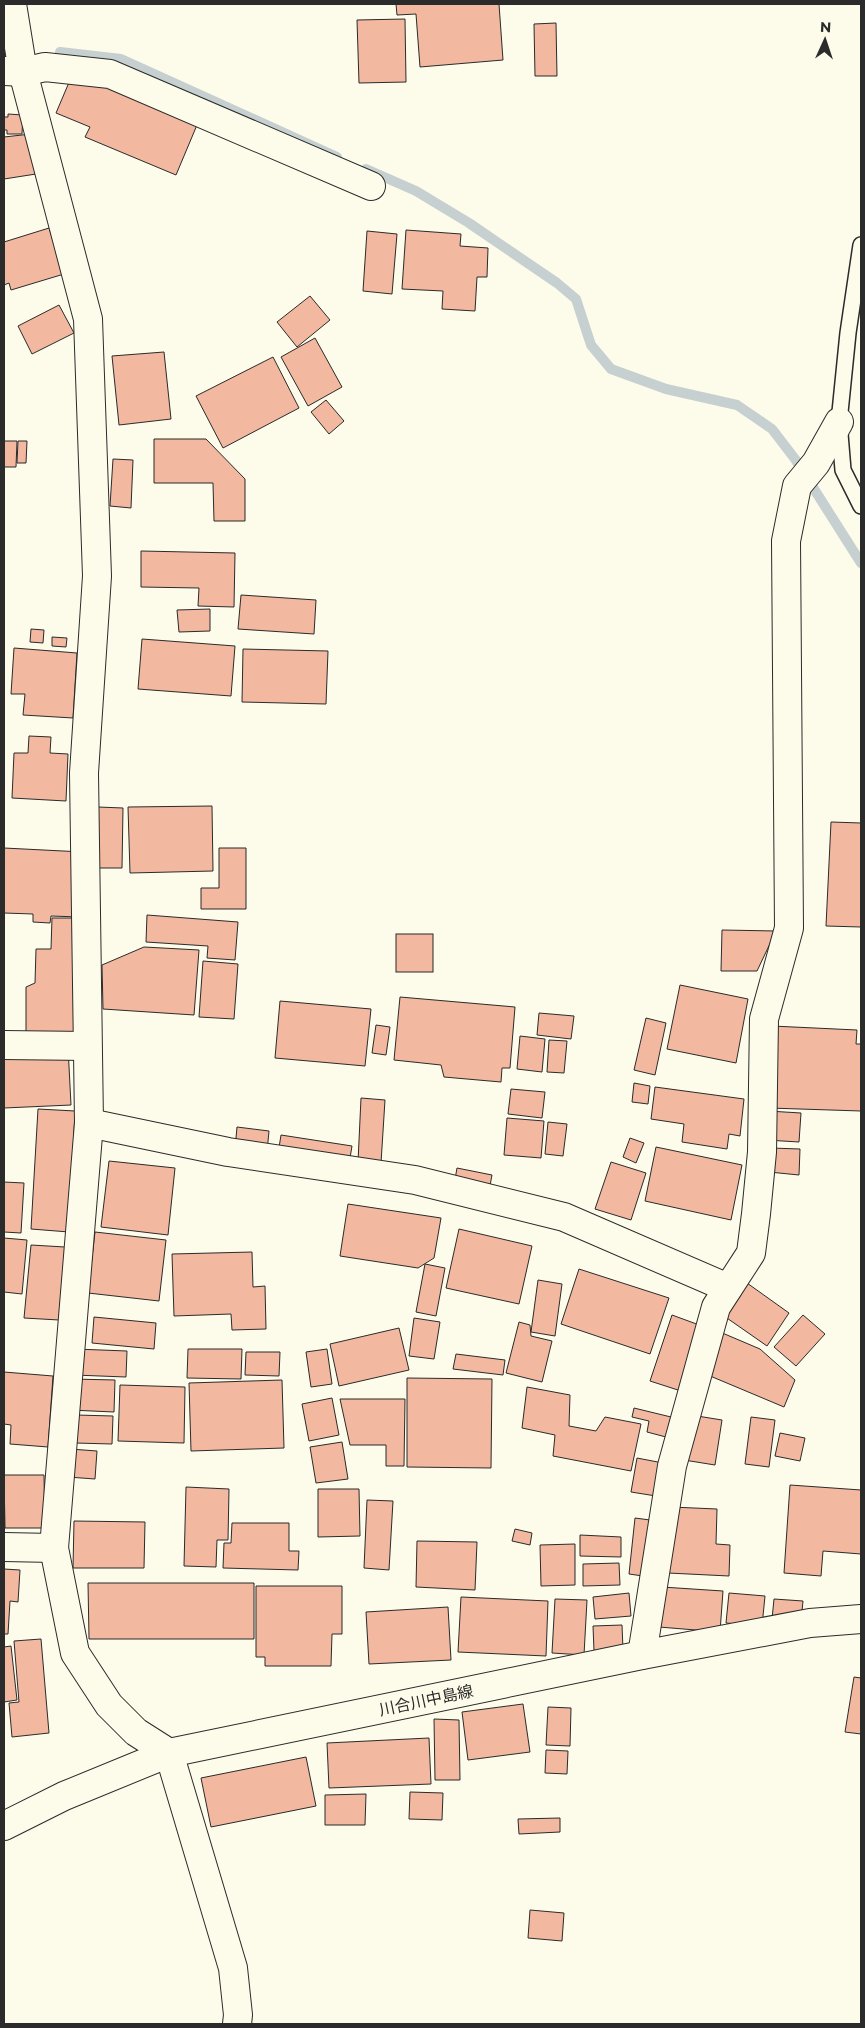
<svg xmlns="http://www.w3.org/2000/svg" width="865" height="2028" viewBox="0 0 865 2028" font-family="Montserrat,'Noto Sans JP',sans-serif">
<rect width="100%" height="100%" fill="#fdfbea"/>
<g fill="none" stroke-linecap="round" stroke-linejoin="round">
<!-- stream -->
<g stroke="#c7d0d0" stroke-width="10">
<path d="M60,52L121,59L337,157"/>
<path d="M366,169L416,191L469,223L557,283L576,299L591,345L611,369L666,389L737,405L772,429L795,459L861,563"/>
</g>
</g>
<!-- building -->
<g fill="#f2b8a0" stroke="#2b2b2b">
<path d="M396,4H499L503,60L420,67L416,14L397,15Z"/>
<path d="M405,19L406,82L359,83L357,20Z"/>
<path d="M556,23L557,76H535L534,24Z"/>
<path d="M73,73L197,125L176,175L85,137L90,127L56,113Z"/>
<path d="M8,114L23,115L22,134H7V130H4V117H8Z"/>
<path d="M31,134L36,174L4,179V137Z"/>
<path d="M49,228L64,274L11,290L9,283L4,285V242Z"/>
<path d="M406,230L461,234L460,246L488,248L487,277H477L475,311L442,309L443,291L402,289Z"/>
<path d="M367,231L397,234L392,294L363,291Z"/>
<path d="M310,296L330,320L297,347L277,322Z"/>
<path d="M59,305L74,333L32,354L18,326Z"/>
<path d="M315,338L342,387L308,406L281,357Z"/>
<path d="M164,352L171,419L119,425L112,356Z"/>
<path d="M273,357L299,408L223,448L196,396Z"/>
<path d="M326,400L344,421L329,434L311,412Z"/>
<path d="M154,439H206L245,479V521H214L213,483H154Z"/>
<path d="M4,441H17L16,467H4Z"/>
<path d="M18,441H27L26,463H17Z"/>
<path d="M113,459L133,460L131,508L110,506Z"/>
<path d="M141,551L235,553L234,607L198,606L199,588L141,587Z"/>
<path d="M241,595L316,600L314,634L238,629Z"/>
<path d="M210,609V631L179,632L177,610Z"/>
<path d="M31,629L44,630L43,643L30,642Z"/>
<path d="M52,637L67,638L66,647L52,646Z"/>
<path d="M142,639L235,646L231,696L138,689Z"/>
<path d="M14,648L77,653L73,718L23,715L25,694H11Z"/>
<path d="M243,649L328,651L326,704L242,702Z"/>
<path d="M29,736L51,737L50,753L68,754L66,801L12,798L14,753H28Z"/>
<path d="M212,806L213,871L130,873L128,807Z"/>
<path d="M98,807L123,808L122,868H97Z"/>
<path d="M831,822L861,823V927L826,926Z"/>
<path d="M4,848L83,852L79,917L51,916L50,923L33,922V914L4,913Z"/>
<path d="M219,848H246V909H201V888H219Z"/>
<path d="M147,915L238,922L235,960L207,958L208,946L146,942Z"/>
<path d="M52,918H78L79,1033L26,1032V987L35,983L36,949H51Z"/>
<path d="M722,930L776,931L757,971H721Z"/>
<rect x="396" y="934" width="37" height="38"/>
<path d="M144,947L199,950L194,1015L103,1009L102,965Z"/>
<path d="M203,961L238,964L234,1019L199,1017Z"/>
<path d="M680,985L748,999L736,1063L667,1049Z"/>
<path d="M400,997L515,1007L510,1068H502L501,1082L444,1077L441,1065L394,1060Z"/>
<path d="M280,1001L371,1009L365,1066L275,1058Z"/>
<path d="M539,1013L574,1016L571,1039L537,1035Z"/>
<path d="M646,1018L666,1023L655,1075L634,1070Z"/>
<path d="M376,1025L390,1027L386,1055L372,1053Z"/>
<path d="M772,1026L857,1030L856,1044H861V1111L769,1108Z"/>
<path d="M520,1036L545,1039L542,1072L517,1069Z"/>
<path d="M549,1040L567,1041L564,1073L547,1072Z"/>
<path d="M68,1047L71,1105L4,1108V1050Z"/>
<path d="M634,1083L650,1086L648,1104L632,1102Z"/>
<path d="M655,1087L744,1099L740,1136L729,1134L727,1149L682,1142L684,1124L651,1119Z"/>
<path d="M511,1089L545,1092L542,1118L508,1114Z"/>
<path d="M361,1098L385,1100L381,1163L358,1162Z"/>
<path d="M38,1109L75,1111L69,1232L31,1229Z"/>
<path d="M768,1111L801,1113L799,1142L766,1140Z"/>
<path d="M507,1118L544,1121L541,1158L504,1155Z"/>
<path d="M548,1122L567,1124L563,1156L545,1154Z"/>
<path d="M237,1127L269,1131L267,1152L235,1149Z"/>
<path d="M281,1135L352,1146L349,1164L278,1154Z"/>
<path d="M630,1138L644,1143L636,1163L623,1157Z"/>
<path d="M656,1147L742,1165L731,1220L645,1201Z"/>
<path d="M771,1148L800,1149L799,1175L769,1172Z"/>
<path d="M109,1161L175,1168L168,1235L101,1227Z"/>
<path d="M611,1162L646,1173L631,1220L595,1209Z"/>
<path d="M457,1168L492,1175L489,1191L454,1185Z"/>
<path d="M4,1182L24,1183L21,1233L4,1232Z"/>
<path d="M348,1204L441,1218L434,1258L418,1268L340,1256Z"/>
<path d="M459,1229L532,1246L519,1304L446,1288Z"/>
<path d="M95,1232L166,1240L159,1301L88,1293Z"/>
<path d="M4,1238L27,1240L22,1294L4,1292Z"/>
<path d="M31,1245L65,1247L59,1320L24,1318Z"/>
<path d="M252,1252L253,1287L265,1286L266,1329L232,1330L231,1314L174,1316L172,1254Z"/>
<path d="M425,1264L445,1268L436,1316L416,1312Z"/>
<path d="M579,1269L669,1298L650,1354L561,1324Z"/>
<path d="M538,1280L562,1284L555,1336L531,1332Z"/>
<path d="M747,1283L789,1313L767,1346L724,1316Z"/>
<path d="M672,1315L702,1326L681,1391L650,1381Z"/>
<path d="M803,1315L825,1334L796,1366L774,1347Z"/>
<path d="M94,1317L156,1323L154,1349L92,1343Z"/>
<path d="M414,1318L440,1322L434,1359L409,1356Z"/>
<path d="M519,1322L530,1325L531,1336L552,1341L542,1382L506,1373Z"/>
<path d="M399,1328L409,1370L339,1386L330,1344Z"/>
<path d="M720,1332L760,1349L795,1380L784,1407L703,1373Z"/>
<path d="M75,1349L127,1351L126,1377L74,1375Z"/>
<path d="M188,1349H242L241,1379L187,1378Z"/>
<path d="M327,1349L332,1384L311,1387L306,1352Z"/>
<path d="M246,1352H280L279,1376L245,1375Z"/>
<path d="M456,1354L505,1360L503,1375L453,1369Z"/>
<path d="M4,1372L53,1376L48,1447L10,1444L11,1425L4,1424Z"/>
<path d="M407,1378L492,1379L491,1468L407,1467Z"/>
<path d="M72,1379L115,1380L114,1412L70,1410Z"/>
<path d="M282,1380L284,1448L191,1451L189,1383Z"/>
<path d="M120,1385L185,1387L184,1443L118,1441Z"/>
<path d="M527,1387L570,1395L569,1426L596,1431L605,1417L641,1424L631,1471L553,1456L555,1435L522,1428Z"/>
<path d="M332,1398L339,1435L309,1441L302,1404Z"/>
<path d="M340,1399H405L404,1466H386V1445H350Z"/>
<path d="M634,1408L671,1417L666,1437L647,1432L649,1421L632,1417Z"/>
<path d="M76,1415L113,1416L112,1444L75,1443Z"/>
<path d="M691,1415L722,1420L715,1465L684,1460Z"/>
<path d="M751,1417L775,1420L769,1467L745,1464Z"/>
<path d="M780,1433L805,1438L800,1461L775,1456Z"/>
<path d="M342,1442L348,1479L316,1483L310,1447Z"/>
<path d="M70,1449L97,1451L95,1479L68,1477Z"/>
<path d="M637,1458L663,1463L656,1496L631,1492Z"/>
<path d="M4,1475H44L45,1528H5Z"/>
<path d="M790,1485L861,1490V1554L823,1551L821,1576L784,1573Z"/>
<path d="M186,1487L229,1489L228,1540H217L216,1567L184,1566Z"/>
<path d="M318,1489H359L360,1536L318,1537Z"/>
<path d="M367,1500L393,1501L389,1570L364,1568Z"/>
<path d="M671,1507L717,1509L716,1544L730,1545L729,1576L668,1573Z"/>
<path d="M635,1518L650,1520L643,1576L629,1574Z"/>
<path d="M74,1521L145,1522L144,1568H73Z"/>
<path d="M232,1523H289V1551H299L298,1570L223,1568L224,1543H231Z"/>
<path d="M515,1529L532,1533L530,1545L512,1541Z"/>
<path d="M580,1535L621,1537V1557L580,1556Z"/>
<path d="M417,1541L477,1542L475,1590L416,1587Z"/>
<path d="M575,1544V1585L541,1586L540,1545Z"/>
<path d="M619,1563L620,1585L583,1586V1564Z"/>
<path d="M4,1569L20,1570L18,1602L10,1601L8,1634H4Z"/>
<path d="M88,1583H254V1639H89Z"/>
<path d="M256,1586H342V1634H332L331,1666H265V1657H256Z"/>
<path d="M662,1587L723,1591L720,1632L659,1627Z"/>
<path d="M629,1593L631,1616L595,1619L593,1597Z"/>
<path d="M729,1593L765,1596L762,1626L726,1623Z"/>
<path d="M461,1597L548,1601L546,1656L458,1652Z"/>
<path d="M555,1599L587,1600L584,1655L552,1653Z"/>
<path d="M774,1599L803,1601L801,1621L772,1619Z"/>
<path d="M448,1607L451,1660L369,1664L366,1612Z"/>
<path d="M622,1625L623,1650L594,1651L593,1626Z"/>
<path d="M41,1639L49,1733L12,1737L9,1703L19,1702L14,1641Z"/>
<path d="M11,1646L17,1700L4,1702V1647Z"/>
<path d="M854,1677L861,1678V1734L845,1732Z"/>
<path d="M523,1704L530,1752L468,1760L462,1712Z"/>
<path d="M548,1707L571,1708L570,1746L546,1745Z"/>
<path d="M434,1719L459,1720L460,1780H435Z"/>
<path d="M429,1738L431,1784L329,1788L327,1743Z"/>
<path d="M546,1750L568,1751L567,1774L545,1773Z"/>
<path d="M306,1757L316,1806L211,1827L201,1778Z"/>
<path d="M410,1792L443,1793L442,1820L409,1819Z"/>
<path d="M366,1794L365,1825H325V1795Z"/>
<path d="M560,1818V1832L519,1834L518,1819Z"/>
<path d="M530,1910L564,1913L562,1941L528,1938Z"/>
</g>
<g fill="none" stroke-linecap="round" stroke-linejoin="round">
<defs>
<path id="service" d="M861,245L848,333L839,422L843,470L861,506"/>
<g id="minor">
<path d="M12,4L23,72L88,319L97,576L84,773L89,1123L54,1548L75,1653L109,1705L136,1732L169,1753L233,1968L238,2015L237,2024"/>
<path d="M5,71L23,72L45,67L110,74L371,186"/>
<path d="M4,1045L87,1046"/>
<path d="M89,1123L228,1152L415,1180L564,1217L728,1288"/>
<path d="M4,1547L54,1548"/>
<path d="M642,1655L672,1466L716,1307L751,1253L756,1214L762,1152L764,1019L789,928L786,541L797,486L816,463L839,422"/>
</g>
<path id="secondary" d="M4,1826L64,1796L169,1753L642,1655L810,1623L861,1619"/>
</defs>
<!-- service casing -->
<use href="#service" stroke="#2b2b2b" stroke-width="18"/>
<!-- minor casing -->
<use href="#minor" stroke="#2b2b2b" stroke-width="30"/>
<!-- secondary casing -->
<use href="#secondary" stroke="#2b2b2b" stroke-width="30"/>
<!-- service -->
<use href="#service" stroke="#fdfbea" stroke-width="15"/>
<!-- minor -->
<use href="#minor" stroke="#fdfbea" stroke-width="28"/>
<!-- secondary -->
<use href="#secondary" stroke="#fdfbea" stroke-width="28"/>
</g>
<g text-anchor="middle" stroke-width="4" stroke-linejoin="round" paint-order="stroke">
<!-- street labels -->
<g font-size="16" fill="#2b2b2b" stroke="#fdfbea">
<text transform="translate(426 1700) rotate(-12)" y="6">川合川中島線</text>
</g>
</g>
<!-- border -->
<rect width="865" height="2028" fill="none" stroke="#2b2b2b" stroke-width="10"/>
<!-- north arrow -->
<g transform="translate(825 40) rotate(3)" stroke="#fdfbea" stroke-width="4" paint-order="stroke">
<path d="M0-4L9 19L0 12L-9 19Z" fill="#2b2b2b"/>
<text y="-8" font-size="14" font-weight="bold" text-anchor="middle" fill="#2b2b2b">N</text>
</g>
</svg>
